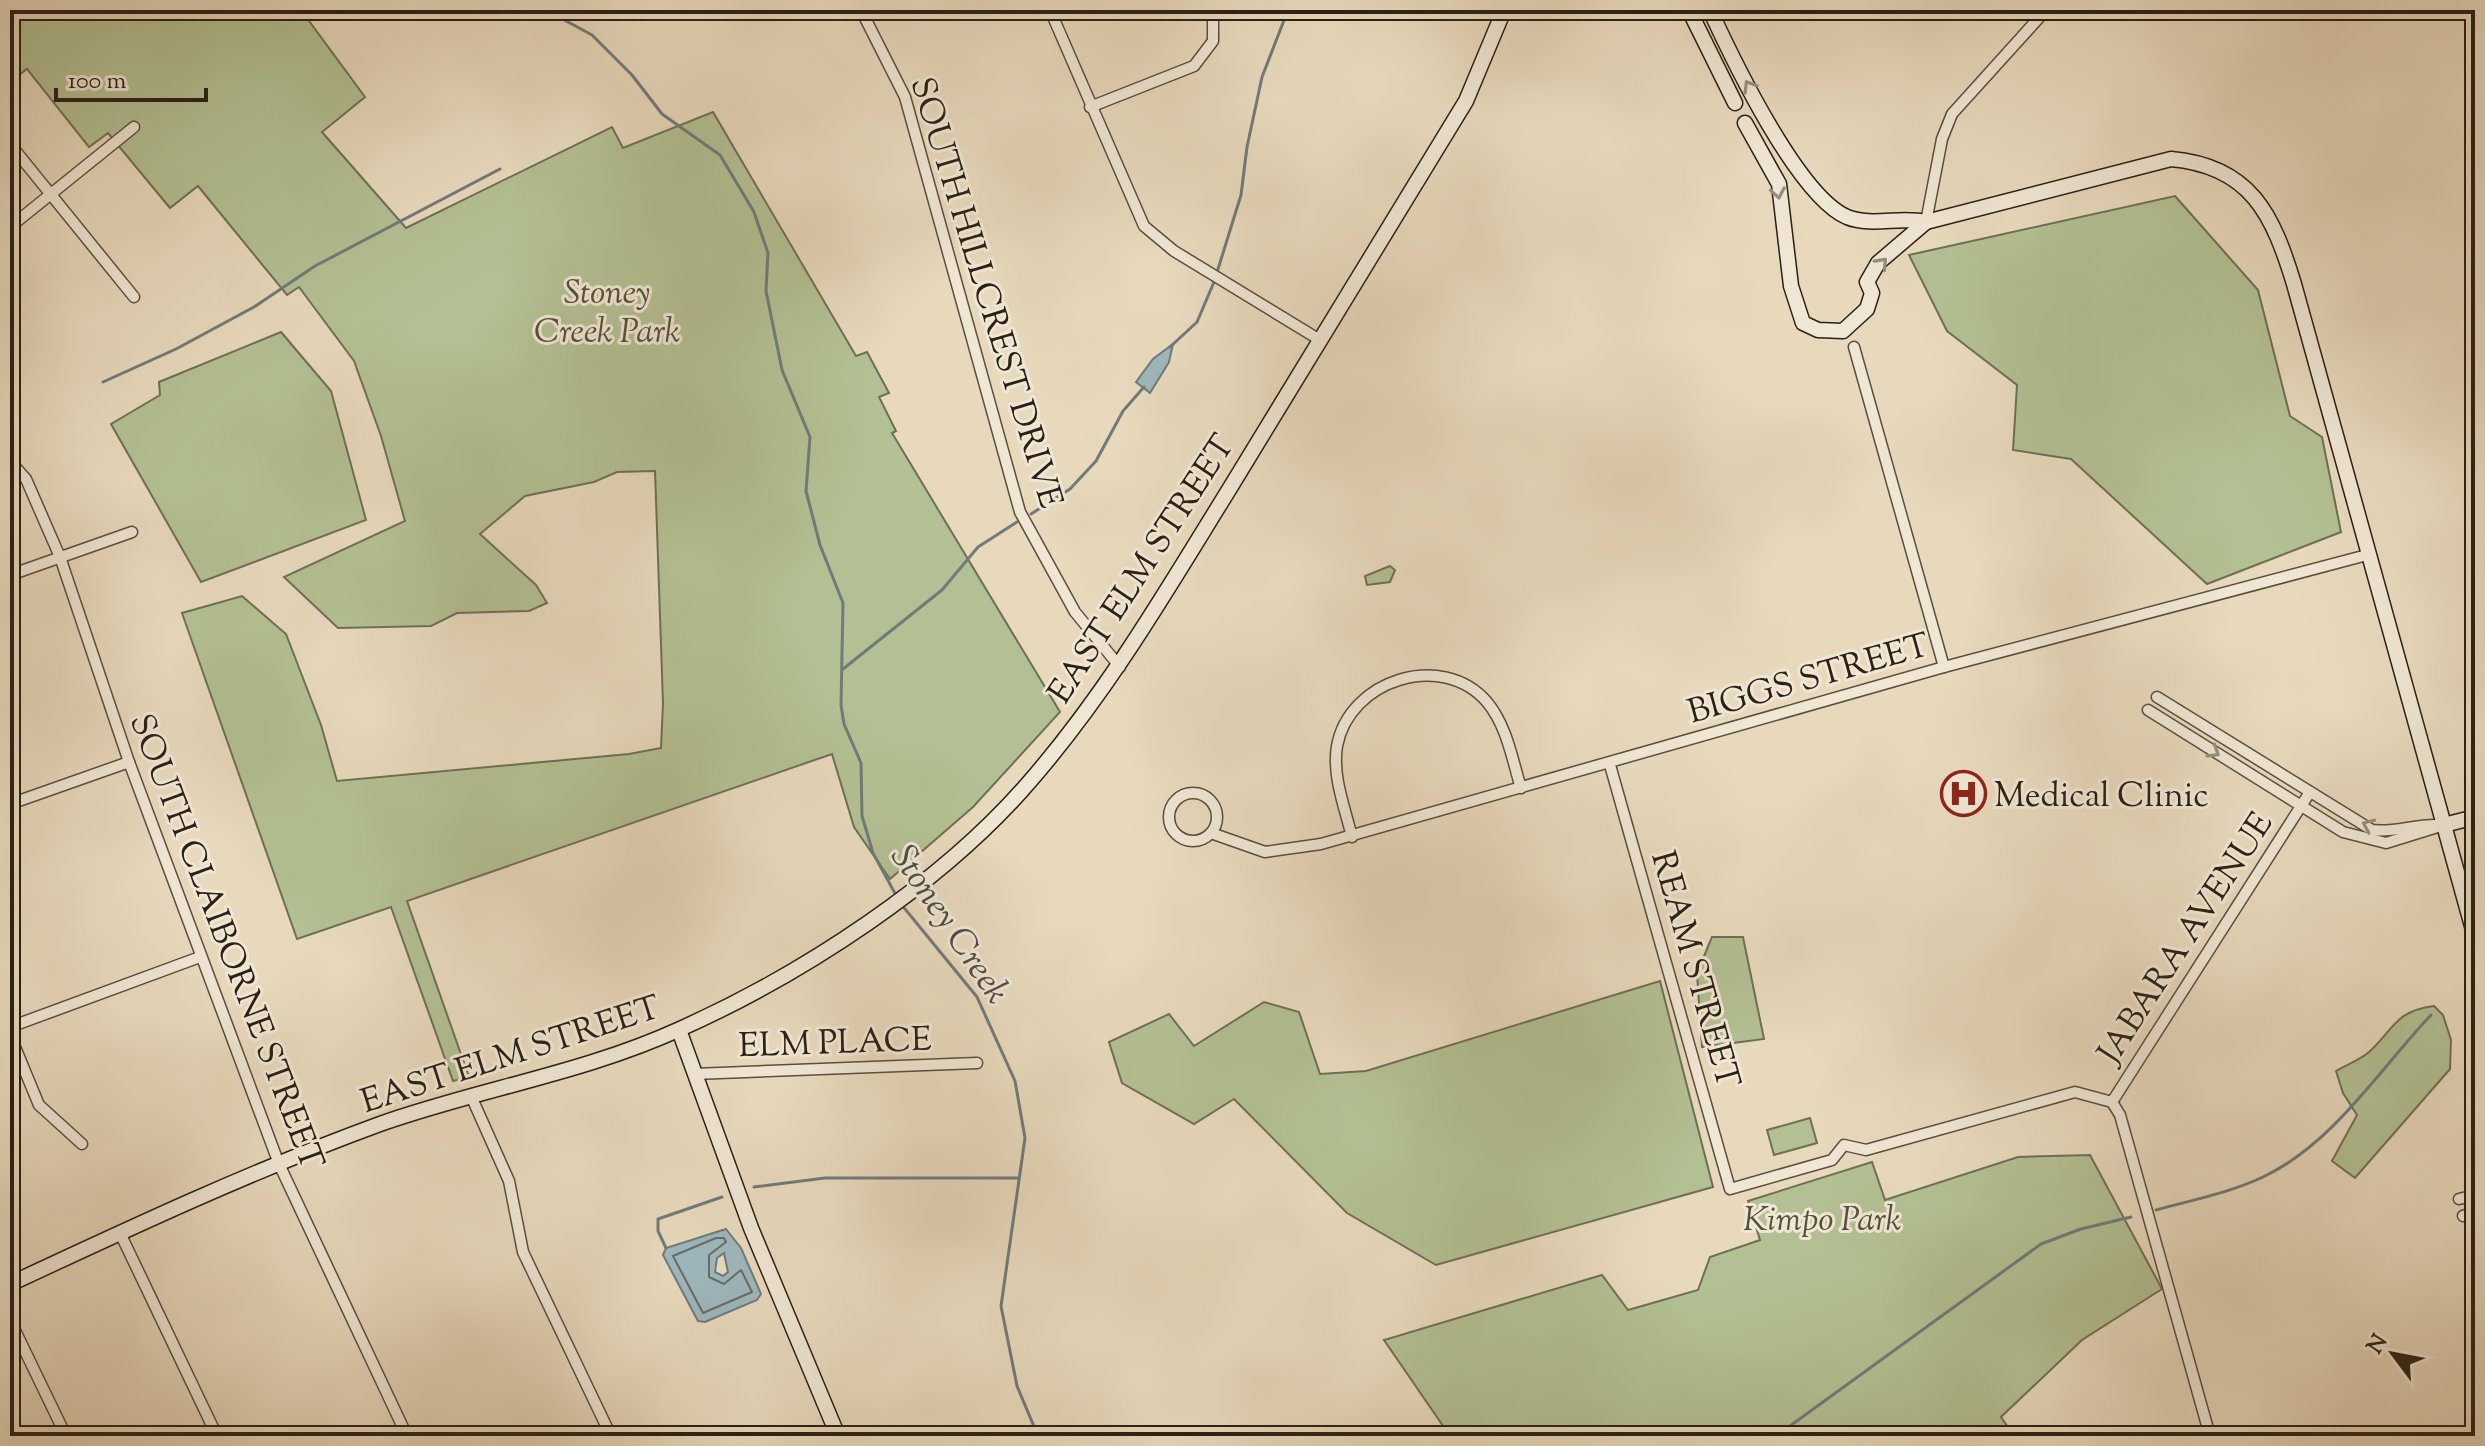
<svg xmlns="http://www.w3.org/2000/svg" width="2485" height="1446" viewBox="0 0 2485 1446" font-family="'Sorts Mill Goudy',serif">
<rect width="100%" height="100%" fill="#e8d9bd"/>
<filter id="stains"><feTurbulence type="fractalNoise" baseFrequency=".0025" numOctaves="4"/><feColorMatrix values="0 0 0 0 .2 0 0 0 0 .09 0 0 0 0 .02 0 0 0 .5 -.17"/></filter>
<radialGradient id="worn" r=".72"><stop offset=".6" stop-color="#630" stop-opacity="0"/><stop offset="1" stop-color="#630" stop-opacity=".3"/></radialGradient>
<!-- green -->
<g fill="#b3c093" stroke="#6e7054" stroke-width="2">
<path d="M10,10H301L365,97L322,132L406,228L612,127L623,148L713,112L856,356L867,352L889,393L879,397L896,431L892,433L1060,712L973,807L890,879L854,827L832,754L407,901L469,1077L453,1081L391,907L297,939L182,613L242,596L286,634L321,725L337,781L629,754L661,748L663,703L655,471L617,472L594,482L525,496L480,534L536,585L547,603L529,611L457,613L431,626L338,628L284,577L405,521L381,436L354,361L299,287L287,295L198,186L170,208L108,133L89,147L27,69L10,82Z"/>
<path d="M2175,196L2258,290L2290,416L2322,437L2341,532L2207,584L2071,459L2013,450L2017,385L1947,331L1909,255Z"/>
<path d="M281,332L331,391L366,520L201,582L111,424L160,395L159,382Z"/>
<path d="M1390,566L1395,570L1390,582L1367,585L1365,576Z"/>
<path d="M1712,937H1743L1764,1039L1702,1047L1697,973Z"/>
<path d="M1660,981L1713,1187L1436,1265L1347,1213L1234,1099L1194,1124L1122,1083L1109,1042L1169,1014L1194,1046L1264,1002L1299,1012L1320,1074L1366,1071Z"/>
<path d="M2434,1006L2443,1015L2451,1040L2450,1069L2355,1178L2332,1161L2357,1115L2343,1093L2336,1071C2346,1065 2360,1060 2369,1052C2394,1029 2395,1011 2434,1006Z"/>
<path d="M1810,1118L1817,1143L1774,1155L1767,1130Z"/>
<path d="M2090,1155L2162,1289L2082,1340L2001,1417L2014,1436H1450L1384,1340L1602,1275L1628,1310L1698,1290L1710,1257L1760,1240L1748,1201L1872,1162L1885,1200L2018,1157Z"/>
</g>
<!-- water -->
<g fill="#9eb7bd" stroke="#707b7a" stroke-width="2" fill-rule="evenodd">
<path d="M1173,344L1169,362L1150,393L1136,382L1153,359Z"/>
<path d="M726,1229L741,1248L761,1294L757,1300L705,1322L698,1321L663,1255L666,1248ZM724,1253L728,1272L723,1276L715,1272L717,1258Z"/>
</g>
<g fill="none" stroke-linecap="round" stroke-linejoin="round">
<!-- shore -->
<path stroke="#646c69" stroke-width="2" d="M716,1238H724L726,1242L709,1255V1277L724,1284L741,1270L752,1292L703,1313L673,1256Z"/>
<!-- stream -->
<g stroke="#707b7a" stroke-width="3">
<path d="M546,10L592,35L632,75L662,114L720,155L754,212L768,253L766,291L782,370L810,437L806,491L820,545L843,603L841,705L844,724L861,763L862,816L873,853L897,897"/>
<path d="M1170,347L1197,322L1214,282L1241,195L1247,147L1262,77L1288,10"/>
<path d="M103,382L176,349L254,307L315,266L500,169"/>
<path d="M1031,514L1070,489L1096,461L1123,411L1144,387"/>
<path d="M843,669L942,590L978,547L1017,522"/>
<path d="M901,904L977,997L1015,1081L1025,1138L1001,1306L1017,1386L1038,1436"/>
<path d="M754,1187L825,1178H1018"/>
<path d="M2156,1210C2192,1200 2229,1193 2263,1177C2333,1144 2379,1070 2431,1015"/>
<path d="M666,1248L658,1231V1219L722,1197"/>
<path d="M1776,1436L2041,1244L2081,1229L2131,1217"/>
</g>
<defs>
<g id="street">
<path d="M861,10L905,97L1020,512L1075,612L1120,667"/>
<path d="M1050,10L1144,226L1174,251L1320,340"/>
<path d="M1090,107L1194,66L1213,41V10"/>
<path d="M10,144L134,297"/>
<path d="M1926,222L1942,139L1952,114L2046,10"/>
<path d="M10,227L134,127"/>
<path d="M1854,347L1944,667"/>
<path d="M10,461L26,479L60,557L129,762L279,1164L407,1436"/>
<path d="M10,575L132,532"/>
<path d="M2157,697L2372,830C2394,833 2415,824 2438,825"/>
<path d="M2148,710L2343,832L2386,843L2444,825"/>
<path d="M1610,765L1730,1189L1832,1160L1844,1145L1866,1150L2075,1092L2112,1102"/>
<circle cx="1193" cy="817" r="24"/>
<path d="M10,804L129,762"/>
<path d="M1211,833L1265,852L1321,844L1944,667L2367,555"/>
<path d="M1352,837C1345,808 1332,776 1337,746C1349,680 1442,650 1487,702C1507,726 1512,759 1521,788"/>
<path d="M10,1027L200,957"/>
<path d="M10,1035L39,1105L82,1144"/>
<path d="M694,1074L977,1063"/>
<path d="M471,1096L509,1181L523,1252L611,1436"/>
<path d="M2112,1102L2310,792"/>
<path d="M2112,1102L2120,1115L2210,1436"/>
<path d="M2459,1199L2475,1195"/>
<path d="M2463,1216L2475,1212"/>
<path d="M120,1233L217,1436"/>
<path d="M10,1320L66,1436"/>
</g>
<g id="secondary">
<path d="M1689,10L1735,103"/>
<path d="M1710,10C1733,60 1798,196 1847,217C1872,227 1900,216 1926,222L2171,159C2251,166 2273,215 2294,284L2475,937"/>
<path d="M1745,123L1779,184L1791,286L1803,323L1818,330L1843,331L1867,309L1872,293L1867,282L1878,263L1926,222"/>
<path d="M2444,825L2475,817"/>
<path d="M679,1030L751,1228L838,1436"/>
<path d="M10,1284C132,1227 254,1170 380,1124C479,1089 584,1073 680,1029C803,974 943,883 1031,780C1109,690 1168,588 1230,488C1309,359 1387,230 1466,101L1504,10"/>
</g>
</defs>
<!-- street casing -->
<use href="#street" stroke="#5a4e3f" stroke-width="13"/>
<!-- secondary casing -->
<use href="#secondary" stroke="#2a2015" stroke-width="17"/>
<!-- street -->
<use href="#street" stroke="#f0e6d4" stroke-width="10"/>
<!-- secondary -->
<use href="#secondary" stroke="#f0e6d4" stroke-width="14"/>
</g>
<!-- one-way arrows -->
<defs><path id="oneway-chevron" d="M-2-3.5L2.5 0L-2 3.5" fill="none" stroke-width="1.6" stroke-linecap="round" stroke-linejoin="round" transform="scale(2)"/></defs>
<g stroke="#978d7e">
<use href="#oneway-chevron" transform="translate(1749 86) rotate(-121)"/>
<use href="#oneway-chevron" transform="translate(1778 193) rotate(80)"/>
<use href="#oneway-chevron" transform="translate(1882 263) rotate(-47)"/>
<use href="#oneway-chevron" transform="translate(2214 752) rotate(32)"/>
<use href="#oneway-chevron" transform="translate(2368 825) rotate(-156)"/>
</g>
<!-- icons -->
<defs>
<symbol id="hospital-ring" viewBox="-11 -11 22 22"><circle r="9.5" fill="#f0e6d4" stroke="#8f2418" stroke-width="1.5"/><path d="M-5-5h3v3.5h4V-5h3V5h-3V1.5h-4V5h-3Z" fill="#8f2418"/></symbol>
</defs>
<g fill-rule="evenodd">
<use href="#hospital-ring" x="1938" y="768" width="51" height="51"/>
</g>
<g text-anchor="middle" stroke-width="6" stroke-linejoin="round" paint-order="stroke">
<!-- park labels -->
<g font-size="34" font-style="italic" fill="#53503b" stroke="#f0e6d4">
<text x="607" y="303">Stoney<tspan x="607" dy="39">Creek Park</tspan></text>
<text x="1822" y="1230">Kimpo Park</text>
</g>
<!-- street labels -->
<g font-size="34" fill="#2a2015" stroke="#f0e6d4">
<text transform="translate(988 292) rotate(73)" y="12">SOUTH HILLCREST DRIVE</text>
<text transform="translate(1140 568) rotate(-57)" y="12">EAST ELM STREET</text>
<text transform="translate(1808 677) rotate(-16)" y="12">BIGGS STREET</text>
<text transform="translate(2184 937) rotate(-57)" y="12">JABARA AVENUE</text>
<text transform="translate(228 941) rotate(69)" y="12">SOUTH CLAIBORNE STREET</text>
<text transform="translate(1697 969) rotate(74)" y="12">REAM STREET</text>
<text transform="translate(835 1041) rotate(-2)" y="12">ELM PLACE</text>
<text transform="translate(510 1053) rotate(-18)" y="12">EAST ELM STREET</text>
</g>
<!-- poi labels -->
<g font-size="34" fill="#2a2015" stroke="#f0e6d4" text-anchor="start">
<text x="1994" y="806">Medical Clinic</text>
</g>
<!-- water labels -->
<g font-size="36" font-style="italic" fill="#4d4d47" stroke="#f0e6d4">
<text transform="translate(952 923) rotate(56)" y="13">Stoney Creek</text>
</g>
</g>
<!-- margin -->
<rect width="2485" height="1446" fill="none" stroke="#e8d9bd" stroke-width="40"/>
<rect x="12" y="12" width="2461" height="1422" fill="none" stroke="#2a2015" stroke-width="4"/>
<rect x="20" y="20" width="2445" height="1406" fill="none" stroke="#2a2015" stroke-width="2"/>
<!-- north arrow -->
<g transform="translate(2393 1354) rotate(302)" stroke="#f0e6d4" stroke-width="6" paint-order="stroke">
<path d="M0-6L14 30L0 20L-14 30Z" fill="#2a2015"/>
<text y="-12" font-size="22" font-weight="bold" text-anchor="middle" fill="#2a2015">N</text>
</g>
<!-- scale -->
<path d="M56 88v12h150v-12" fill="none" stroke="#2a2015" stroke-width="4"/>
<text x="68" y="88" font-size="24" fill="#2a2015" stroke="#f0e6d4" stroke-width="6" paint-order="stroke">100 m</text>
<rect width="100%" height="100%" filter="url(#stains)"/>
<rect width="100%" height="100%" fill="url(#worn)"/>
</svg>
